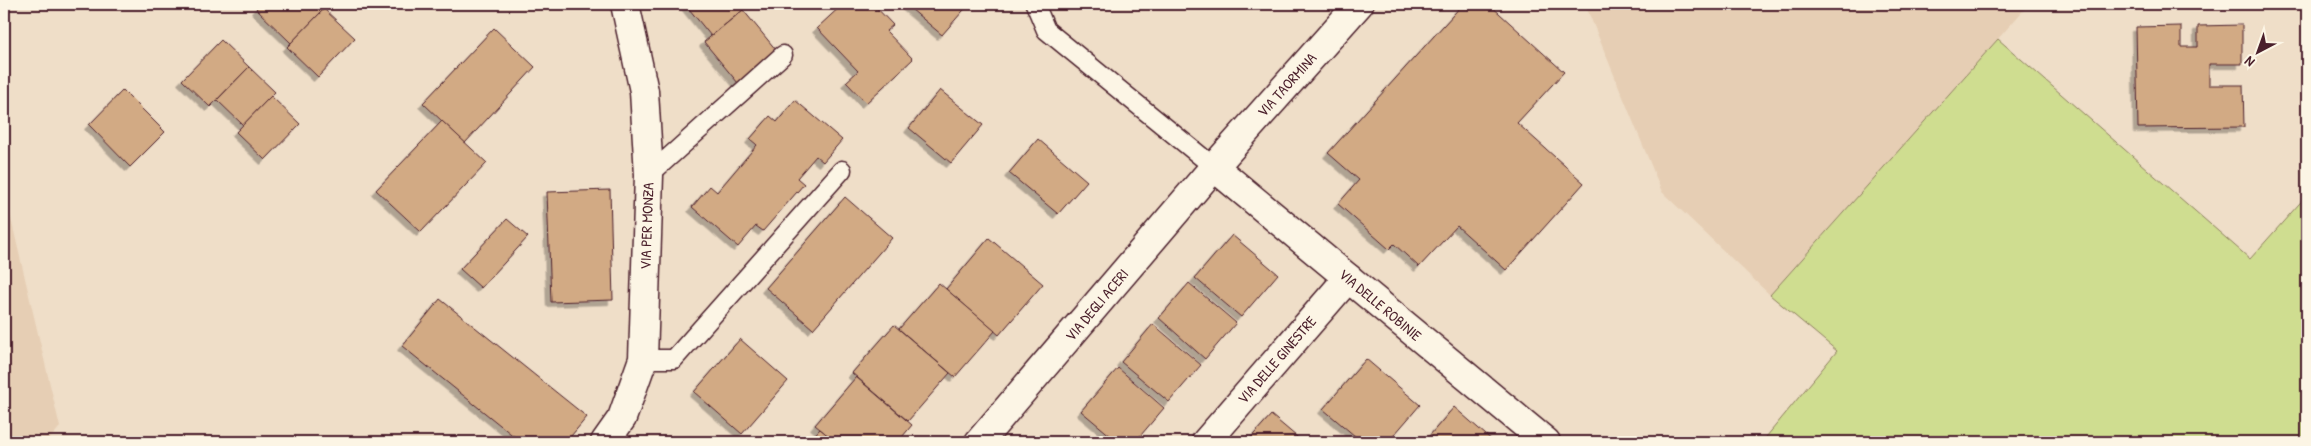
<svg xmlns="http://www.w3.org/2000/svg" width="2311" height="446" viewBox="0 0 2311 446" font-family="'Patrick Hand',sans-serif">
<defs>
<filter id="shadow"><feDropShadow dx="-4.5" dy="4.5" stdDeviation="0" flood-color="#0004"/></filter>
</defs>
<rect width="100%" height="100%" fill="#efdec8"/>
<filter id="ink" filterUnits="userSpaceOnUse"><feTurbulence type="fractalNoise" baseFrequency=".02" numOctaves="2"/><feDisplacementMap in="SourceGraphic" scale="10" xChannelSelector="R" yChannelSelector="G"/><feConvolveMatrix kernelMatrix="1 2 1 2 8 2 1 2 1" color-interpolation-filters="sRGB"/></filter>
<g filter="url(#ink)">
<!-- built -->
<g fill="#e6ceb4">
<path d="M1585,4H2029L1770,295L1662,192Z"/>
<path d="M4,189L60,427L47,442H4Z"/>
</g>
<!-- green -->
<path fill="#cfdd90" stroke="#8c7e5e" d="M1998,39L2250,259L2307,195V442H1762L1837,351L1770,295Z"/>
<!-- building -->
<g fill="#d2aa84" stroke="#4a1f2b" filter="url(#shadow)">
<path d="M261,4H329L291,43L256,9Z"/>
<path d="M685,4H738L743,10L711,36Z"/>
<path d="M843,4H873L893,25L886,31L913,59L866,103L846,82L858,71L817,28Z"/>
<path d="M905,4H969L942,35Z"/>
<path d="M1463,4H1489L1564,72L1517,123L1584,183L1506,270L1457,226L1419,267L1394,244L1389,249L1338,204L1359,180L1328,153Z"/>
<path d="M324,9L355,38L318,77L287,47Z"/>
<path d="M743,10L777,51L738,83L704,42Z"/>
<path d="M2242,25V64H2209V85H2243L2244,127L2138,128L2136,27L2181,26V47H2198V26Z"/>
<path d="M494,28L535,67L465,143L423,103Z"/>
<path d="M221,40L249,67L210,107L182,80Z"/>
<path d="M249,67L275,92L243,125L217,100Z"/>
<path d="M123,90L165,132L130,167L89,125Z"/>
<path d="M940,90L983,125L951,163L909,128Z"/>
<path d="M271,96L300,124L265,160L236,132Z"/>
<path d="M795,100L842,140L823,162L816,156L797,178L804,184L763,231L756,226L738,247L692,207L710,186L717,192L757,145L750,139L770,116L777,122Z"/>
<path d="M442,121L487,163L421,232L376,190Z"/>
<path d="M1038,139L1087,181L1058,214L1009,173Z"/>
<path d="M610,190L613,300L551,302L547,192Z"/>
<path d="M845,197L892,238L813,329L766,288Z"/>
<path d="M507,219L528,237L481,288L460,269Z"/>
<path d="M1232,235L1278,274L1241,317L1195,278Z"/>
<path d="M989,238L1043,284L999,335L946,289Z"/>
<path d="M939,283L995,331L955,377L899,329Z"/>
<path d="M1189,283L1236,323L1205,359L1159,318Z"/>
<path d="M440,299L587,417L566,442H521L402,346Z"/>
<path d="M1153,324L1201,365L1169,402L1121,362Z"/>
<path d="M894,325L950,373L908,421L852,373Z"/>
<path d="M740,339L788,381L742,434L694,392Z"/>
<path d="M1366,359L1420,405L1388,442H1362L1323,409Z"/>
<path d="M1118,368L1164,408L1135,442H1118L1081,411Z"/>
<path d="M856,377L912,425L898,442H836L815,425Z"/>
<path d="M1454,407L1494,442H1424Z"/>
<path d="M1271,415L1303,442H1247Z"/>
<path d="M820,429L836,442H808Z"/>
</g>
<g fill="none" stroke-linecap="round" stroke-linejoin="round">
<defs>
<g id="lane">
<path d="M1035,4L1046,30L1214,167"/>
<path d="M649,175L783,55"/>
<path d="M643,359H674L842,170"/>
</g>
<g id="street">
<path d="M1214,167L1546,442"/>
<path d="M605,442L622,418L643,359L649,175L644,91L625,4"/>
<path d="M979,442L1214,167L1359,4"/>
<path d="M1206,442L1348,278"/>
</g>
</defs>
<!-- lane casing -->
<use href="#lane" stroke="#4a1f2b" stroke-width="21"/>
<!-- street casing -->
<use href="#street" stroke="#4a1f2b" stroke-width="31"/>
<!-- lane -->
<use href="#lane" stroke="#fcf5e5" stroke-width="18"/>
<!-- street -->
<use href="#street" stroke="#fcf5e5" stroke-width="28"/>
</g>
</g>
<g text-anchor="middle" stroke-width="4.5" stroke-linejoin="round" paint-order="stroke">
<!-- street labels -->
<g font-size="15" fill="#4a1f2b" stroke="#fcf5e5">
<text transform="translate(1287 85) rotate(-48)" y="5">VIA TAORMINA</text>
<text transform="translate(647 226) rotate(-88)" y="5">VIA PER MONZA</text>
<text transform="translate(1097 305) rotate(-50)" y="5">VIA DEGLI ACERI</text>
<text transform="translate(1380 305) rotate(40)" y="5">VIA DELLE ROBINIE</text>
<text transform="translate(1277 360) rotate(-49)" y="5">VIA DELLE GINESTRE</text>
</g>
</g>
<!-- margin -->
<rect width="2311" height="446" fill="none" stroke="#fcf5e5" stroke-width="20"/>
<rect x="10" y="10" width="2291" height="426" fill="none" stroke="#4a1f2b" stroke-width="2" filter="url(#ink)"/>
<!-- north arrow -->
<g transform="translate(2258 52) rotate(221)" stroke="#fcf5e5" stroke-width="4" paint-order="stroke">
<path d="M0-4L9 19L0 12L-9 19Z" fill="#4a1f2b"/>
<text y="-8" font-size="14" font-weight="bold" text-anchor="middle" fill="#4a1f2b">N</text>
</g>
</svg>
